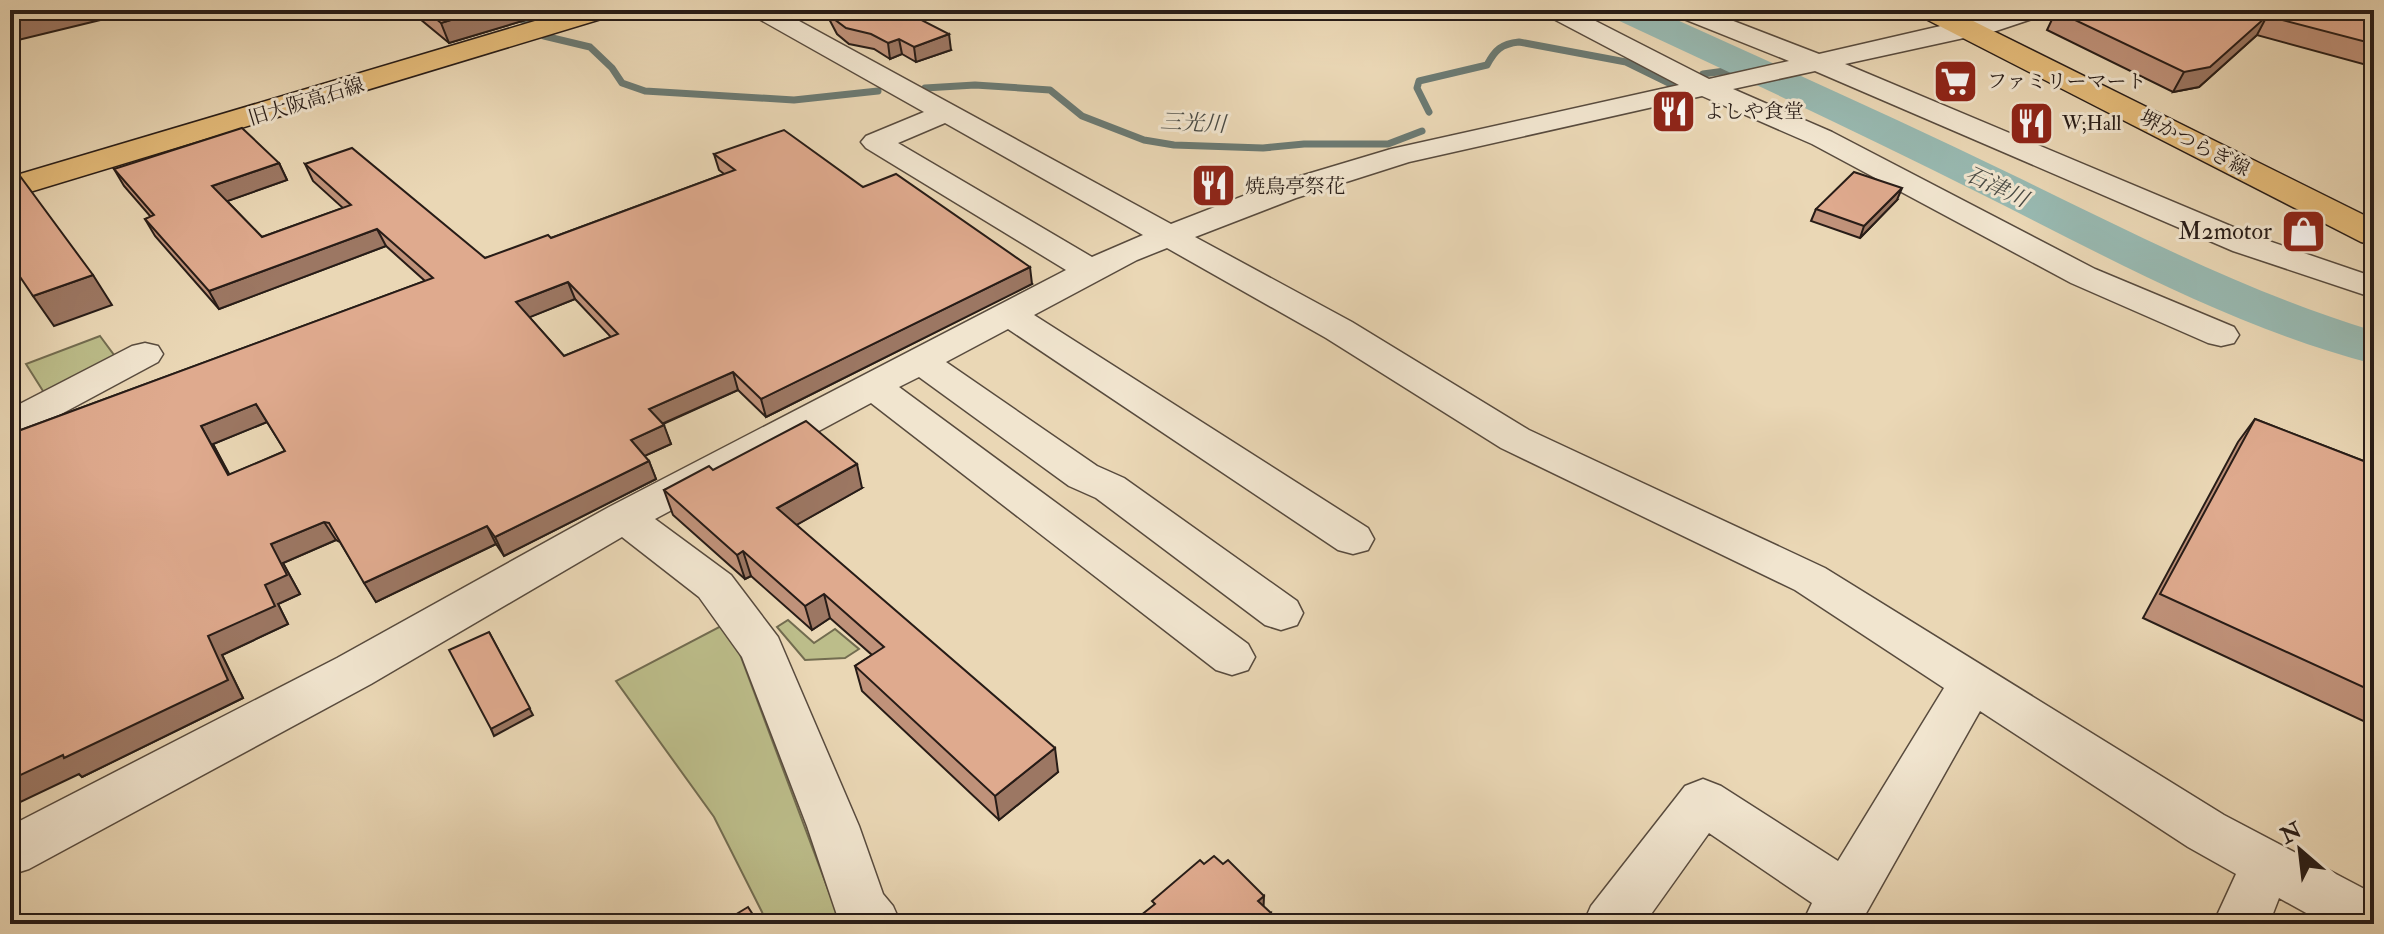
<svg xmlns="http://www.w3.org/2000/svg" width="2384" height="934" viewBox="0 0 2384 934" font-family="'IM FELL Double Pica','Noto Serif JP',serif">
<rect width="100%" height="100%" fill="#ead7b5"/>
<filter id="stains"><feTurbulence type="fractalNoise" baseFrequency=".0025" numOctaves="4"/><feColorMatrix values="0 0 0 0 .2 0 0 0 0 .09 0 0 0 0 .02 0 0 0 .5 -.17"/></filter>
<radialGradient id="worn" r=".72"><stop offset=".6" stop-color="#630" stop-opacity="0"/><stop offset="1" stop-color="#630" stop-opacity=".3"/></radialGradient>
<!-- green -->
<g fill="#bcbd8a" stroke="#726c50" stroke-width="2">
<path d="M100,336L117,359L48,399L26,364Z"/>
<path d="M788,620L814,643L835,629L859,649L845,658L805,660L777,627Z"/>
<path d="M723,625L735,641L841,924H768L714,817L616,681Z"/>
</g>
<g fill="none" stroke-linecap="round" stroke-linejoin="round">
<!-- stream -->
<g stroke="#6b7a73" stroke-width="7">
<path d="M510,10L544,36L590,47L612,68L622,83L645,91L794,100L878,91"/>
<path d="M1703,74L1747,68"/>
<path d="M925,88L975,85L1050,90L1082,116L1144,140L1174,145L1263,148L1304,144H1388L1422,131"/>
<path d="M1429,112L1417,88L1419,81L1487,65C1495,50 1501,44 1519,42L1626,62L1673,85L1676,83"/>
</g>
<!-- river -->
<path fill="#98b9b1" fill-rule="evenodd" d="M1608,10H1655C1775,64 1895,118 2013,175C2131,232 2248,293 2374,331V364C2237,329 2111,259 1985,196C1862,134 1738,76 1613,18Z"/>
<defs>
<g id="minor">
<path d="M749,10H779L1171,224L1274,184L1391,149L1679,85L1546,15L1543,10H1574L1709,79L1789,61L1674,15L1671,10H1705L1819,54L2010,10H2047L2044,15L1996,31L1845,64L2257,237L2374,277V298L2233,251L1815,71L1733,89L1832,132L2095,269L2234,327L2239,335L2234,343L2221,346L2208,343L2071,283L1812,144L1702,96L1409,162L1296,198L1195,237L1352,322L1529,430L1825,568L2224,815L2374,894V924H2326L2279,898L2269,924H2213L2236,874L2188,847L1980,711L1860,924H1802L1812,903L1709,833L1644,924H1583L1591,906L1685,786L1703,779L1721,786L1838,861L1944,688L1795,590L1501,448L1326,338L1167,248L1137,260L1034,315L1368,528L1374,539L1368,550L1353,554L1338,550L1008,329L946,362L1097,466L1124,478L1297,601L1303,613L1297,625L1281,630L1265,625L1096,498L1069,486L919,377L899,387L1248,644L1255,657L1248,670L1232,675L1216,670L871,403L655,519L731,575L778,637L859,826L883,894L893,906L901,924H840L807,826L742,657L699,597L622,537L371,684L29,869L10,875V826L337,658L609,507L1066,270L866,148L861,142L866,136L924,112L752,15ZM945,123L1143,235L1092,257L898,143Z"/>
<path d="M145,343L158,346L163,354L158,362L24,434L10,437V409L132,346Z"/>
</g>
<g id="major">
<path d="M572,10H615L611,16L10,198V177Z"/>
<path d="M1916,10H1951L2374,220V245L2361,242L1920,16Z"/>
</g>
</defs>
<!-- minor casing -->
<use href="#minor" stroke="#584b3e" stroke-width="3"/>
<!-- major casing -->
<use href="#major" stroke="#271c17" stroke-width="3"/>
<!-- minor -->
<use href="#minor" fill="#f1e5cf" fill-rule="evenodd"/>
<!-- major -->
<use href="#major" fill="#e5bc7a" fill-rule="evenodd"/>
</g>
<!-- wall -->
<g fill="#c0927a" stroke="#271c17" stroke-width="2" fill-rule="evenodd">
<path d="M412,10H559L449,43L414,14Z"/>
<path d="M827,10H902L951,50L916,62L902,54L890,59L874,49L849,44L837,34L828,17Z"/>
<path d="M2374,10V67L2257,35L2199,87L2173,92L2047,30L2056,11H2165Z"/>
<path d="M714,154L863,187L1032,284L766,417L738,390L663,424L671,444L644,456L649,461L656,479L504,556L496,544L376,602L340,542L336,540L283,563L300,594L278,604L288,624L222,655L243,698L82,777L79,774L10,434L425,281L386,246L219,309L155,236L145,219L151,217L124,186L114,169L279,163L287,180L227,201L262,237L343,208L313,181L305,164L485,258L551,238L724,174L719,170ZM575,299L611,337L564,356L529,317ZM267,422L285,451L229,475L213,444Z"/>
<path d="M1897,200L1860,238L1811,221L1816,209Z"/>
<path d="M2255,419L2374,465V726L2143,618L2238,442Z"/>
<path d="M713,470L862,488L796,525L1058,772L999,820L862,691L855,666L872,655L830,618L812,630L751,576L745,579L673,515L664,490Z"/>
</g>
<!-- shaded-wall -->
<g fill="#9c7763" stroke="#271c17" stroke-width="2">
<path d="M54,10H123L125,14L10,42V21Z"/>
<path d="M484,10H559L449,43L441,23Z"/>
<path d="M2267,16L2257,35L2199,87L2173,92L2184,72Z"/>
<path d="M949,34L951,50L916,62L914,47Z"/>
<path d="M899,39L902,54L890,59L888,43Z"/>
<path d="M279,163L287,180L222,203L212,186Z"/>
<path d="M1902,188L1897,200L1860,238L1864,226Z"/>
<path d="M377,229L386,246L219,309L209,291Z"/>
<path d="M1030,267L1032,284L766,417L761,399Z"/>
<path d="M93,275L112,305L54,326L33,296Z"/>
<path d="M568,282L575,299L523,320L516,302Z"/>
<path d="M733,372L738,390L655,427L649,409Z"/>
<path d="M256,404L267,422L213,444L240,494L228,475L201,426Z"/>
<path d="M664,425L671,444L638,459L631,440Z"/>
<path d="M649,461L656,479L504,556L495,537Z"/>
<path d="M857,464L862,488L784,532L777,508Z"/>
<path d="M324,522L336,540L283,563L300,594L278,604L288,624L222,655L243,698L82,777L79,774L10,807V780L208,636L265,585L271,544Z"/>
<path d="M487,526L496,544L376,602L364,583Z"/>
<path d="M743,551L751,576L745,579L737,555Z"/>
<path d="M824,594L830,618L812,630L805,606Z"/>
<path d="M489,632L533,715L494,736L491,729Z"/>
<path d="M1055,748L1058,772L999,820L995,796Z"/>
<path d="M1264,896L1263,919L1271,913L1270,924H1257L1258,901Z"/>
</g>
<!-- building -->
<g fill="#dfaa8e" stroke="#271c17" stroke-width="2" fill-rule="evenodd">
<path d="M10,10H54L10,21Z"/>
<path d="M425,10H484L441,23Z"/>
<path d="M829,10H902L949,34L914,47L899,39L888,43L871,34L846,28L834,19Z"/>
<path d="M2057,10H2160L2165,11L2167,10H2374V44L2267,16L2210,67L2184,72L2056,11Z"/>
<path d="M242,128L279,163L212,186L262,237L351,205L305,164L352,148L485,258L548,235L551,238L735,170L714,154L784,130L863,187L896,174L1030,267L761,399L733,372L649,409L664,425L631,440L649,461L495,537L487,526L364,583L329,523L324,522L271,544L287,575L265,585L275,606L208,636L228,680L64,758L63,755L10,780V434L433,278L377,229L209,291L145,219L154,215L114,169ZM568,282L618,334L564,356L516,302ZM256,404L285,451L228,475L201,426Z"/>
<path d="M1854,172L1902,188L1864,226L1816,209Z"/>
<path d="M20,176L93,275L33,296L10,262V180Z"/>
<path d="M2255,419L2374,465V692L2160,594Z"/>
<path d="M806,421L857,464L777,508L1055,748L995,796L855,666L884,647L824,594L805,606L743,551L737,555L664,490L709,466L713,470Z"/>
<path d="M489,632L530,708L491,729L449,650Z"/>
<path d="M1214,856L1223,864L1228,860L1264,896L1258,901L1271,913L1263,920L1267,924H1130L1155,904L1152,901L1200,860L1204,864Z"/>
<path d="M748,907L759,924H720Z"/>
</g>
<!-- icons -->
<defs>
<symbol id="supermarket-square" viewBox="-11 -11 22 22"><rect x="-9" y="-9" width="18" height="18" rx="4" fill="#8f2418" stroke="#f1e5cf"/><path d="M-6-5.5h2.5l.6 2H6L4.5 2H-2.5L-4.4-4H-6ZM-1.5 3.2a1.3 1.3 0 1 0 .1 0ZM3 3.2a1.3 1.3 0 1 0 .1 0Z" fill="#fff"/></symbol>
<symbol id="restaurant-square" viewBox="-11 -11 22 22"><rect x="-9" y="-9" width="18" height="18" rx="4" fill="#8f2418" stroke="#f1e5cf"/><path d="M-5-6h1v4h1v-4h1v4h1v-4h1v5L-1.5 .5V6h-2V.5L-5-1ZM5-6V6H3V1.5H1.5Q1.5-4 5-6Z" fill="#fff"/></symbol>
<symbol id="shop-square" viewBox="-11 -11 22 22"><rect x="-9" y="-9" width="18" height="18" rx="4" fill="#8f2418" stroke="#f1e5cf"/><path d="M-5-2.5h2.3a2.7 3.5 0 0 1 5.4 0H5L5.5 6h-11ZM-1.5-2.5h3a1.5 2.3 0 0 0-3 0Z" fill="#fff"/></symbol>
</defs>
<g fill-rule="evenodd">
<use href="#supermarket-square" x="1930" y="56" width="51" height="51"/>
<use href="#restaurant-square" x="1648" y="86" width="51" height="51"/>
<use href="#restaurant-square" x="2006" y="98" width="51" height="51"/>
<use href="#restaurant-square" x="1188" y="160" width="51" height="51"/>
<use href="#shop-square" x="2278" y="206" width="51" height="51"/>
</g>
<g text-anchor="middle" stroke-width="6" stroke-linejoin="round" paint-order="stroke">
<!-- far-poi labels -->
<g font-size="20" fill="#271c17" stroke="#f1e5cf" text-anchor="start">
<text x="1987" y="88">ファミリーマート</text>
<text x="1704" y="118">よしや食堂</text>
<text x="2062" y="130">W;Hall</text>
<text x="1245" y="193">焼鳥亭祭花</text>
</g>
<!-- far-street labels -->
<g font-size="20" fill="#271c17" stroke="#f1e5cf">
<text transform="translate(306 101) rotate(-17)" y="7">旧大阪高石線</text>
<text transform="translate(2195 143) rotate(27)" y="7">堺かつらぎ線</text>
</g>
<!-- far-water labels -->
<g font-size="22" font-style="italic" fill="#494b45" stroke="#f1e5cf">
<text transform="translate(1193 122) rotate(3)" y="8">三光川</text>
<text transform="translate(1997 186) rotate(25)" y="8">石津川</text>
</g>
<!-- poi labels -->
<g font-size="24" fill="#271c17" stroke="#f1e5cf" text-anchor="end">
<text x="2272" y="239">M2motor</text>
</g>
</g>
<!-- margin -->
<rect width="2384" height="934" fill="none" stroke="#ead7b5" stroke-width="40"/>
<rect x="12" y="12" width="2360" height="910" fill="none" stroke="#271c17" stroke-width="4"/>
<rect x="20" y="20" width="2344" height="894" fill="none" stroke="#271c17" stroke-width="2"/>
<!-- north arrow -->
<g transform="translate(2300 850) rotate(332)" stroke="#f1e5cf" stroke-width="6" paint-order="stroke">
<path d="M0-6L14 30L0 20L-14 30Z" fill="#271c17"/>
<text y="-12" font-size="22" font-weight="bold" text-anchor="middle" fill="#271c17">N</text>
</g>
<rect width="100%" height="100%" filter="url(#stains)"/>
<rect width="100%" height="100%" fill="url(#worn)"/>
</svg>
